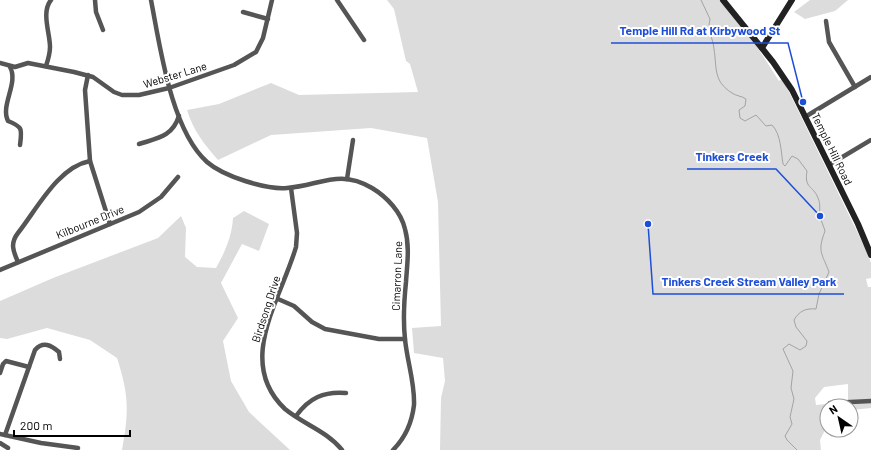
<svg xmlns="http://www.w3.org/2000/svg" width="871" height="450" viewBox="0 0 871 450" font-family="Barlow,sans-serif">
<rect width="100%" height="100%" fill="#fff"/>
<!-- green -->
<g fill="#dcdcdc" fill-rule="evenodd">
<path d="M387,0H722L752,39L779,81L782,79L788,90L868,254L871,263V278L866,279L868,287H871V408L851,410V406H827V426L820,440L821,450H440L441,398L445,381L443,358L414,353L412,328L441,326L438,202L427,138L371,128L271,135L218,160C204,144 193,130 187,110L219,104L271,83L299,95L418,92L410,64L406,61L394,9ZM848,384V402L816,405L815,398L824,387Z"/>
<path d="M810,0H848L835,11L805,19L794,12Z"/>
<path d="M244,211L269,224L259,251L242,244L221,283L238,318L223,341L231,381L249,412L290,450H122C129,412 129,395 117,358L90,340L47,328L7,339L0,338V301L53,278L158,238L181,216L186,228L185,257L197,267L216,268C225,252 232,236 233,218Z"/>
</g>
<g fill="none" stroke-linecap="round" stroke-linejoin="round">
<!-- stream -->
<path stroke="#a3a3a3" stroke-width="1" d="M701,0L710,19C707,30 713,38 714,49C717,68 713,81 732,93C736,96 742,96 746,99L745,106L739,110L740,118L745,121L756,115L766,126L772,125C781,134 781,152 783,164L785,166L792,156L798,159L807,171C804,189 813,185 818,198C821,205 819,209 820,216C821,221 824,227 825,231C817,252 822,253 829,272L819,294L816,309C806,308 799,311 794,320L796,327L807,341L806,346L800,350L789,344L783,349L793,371L791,388L794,399L790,417L792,424L785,436L787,440L797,450"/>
<!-- minor -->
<g stroke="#555" stroke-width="4.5">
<path d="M95,0L96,12L103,30"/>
<path d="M151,0C160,46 171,130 207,162C223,176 266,190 287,188C319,186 339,168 372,188C387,197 401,212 405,229C410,247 407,265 406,282C404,301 403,321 405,339C407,361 415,383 414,405C412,422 405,438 393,450"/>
<path d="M337,0L364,40"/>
<path d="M243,12L268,19"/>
<path d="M826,21L829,42L855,87"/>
<path d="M0,63L15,67L28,63L74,72L93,77L114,92L122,95H139L169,88L234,65L256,52L263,38L272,0"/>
<path d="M46,66C48,60 50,54 50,47C50,33 41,12 51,0"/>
<path d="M10,67C19,83 0,105 8,121C23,127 22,129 20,145"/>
<path d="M88,75L85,90L90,161L110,224"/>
<path d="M805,117L871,77"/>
<path d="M139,144C158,138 172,137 179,116"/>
<path d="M829,165L871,140"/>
<path d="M347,179L353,140"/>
<path d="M291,188L297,233L296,247C281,299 235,362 285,409C303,424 327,431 342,450"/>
<path d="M18,262C13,251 10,243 18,233C37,209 58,167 90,161"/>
<path d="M0,270L139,212L161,197L178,177"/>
<path d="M278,299L294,306L312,322L325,329L379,339H405"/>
<path d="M0,373L3,364L6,361L29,367"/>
<path d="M830,403L871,401"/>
<path d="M296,416C309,398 324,391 346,393"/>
<path d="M0,434L41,443L78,448"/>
<path d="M5,435L35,350C43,341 51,345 59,352L60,359"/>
<path d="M0,443L8,448"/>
</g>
<!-- secondary -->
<g stroke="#222" stroke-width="6">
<path d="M723,0L773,62L792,90L858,224L871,255"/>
<path d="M762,48L792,0"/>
</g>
</g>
<g text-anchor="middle" stroke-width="4" stroke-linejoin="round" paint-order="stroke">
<!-- street labels -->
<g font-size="11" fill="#000" stroke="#fff">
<text transform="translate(175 75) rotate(-17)" y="4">Webster Lane</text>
<text transform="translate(832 149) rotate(64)" y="4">Temple Hill Road</text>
<text transform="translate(90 222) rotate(-22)" y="4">Kilbourne Drive</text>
<text transform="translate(397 276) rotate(-88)" y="4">Cimarron Lane</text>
<text transform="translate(266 309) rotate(-72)" y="4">Birdsong Drive</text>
</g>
</g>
<!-- callouts -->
<path fill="none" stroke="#1d4ed8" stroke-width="1.5" d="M803 102L788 43H611M820 216L776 169H687M648 224L653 294H844"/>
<g fill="#1d4ed8" stroke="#fff" stroke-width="1.5">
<circle cx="803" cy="102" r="4"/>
<circle cx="820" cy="216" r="4"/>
<circle cx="648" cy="224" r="4"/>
</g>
<g font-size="12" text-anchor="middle" font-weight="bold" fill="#1d4ed8" stroke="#fff" stroke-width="4" stroke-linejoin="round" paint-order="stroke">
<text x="700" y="35">Temple Hill Rd at Kirbywood St</text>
<text x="732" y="161">Tinkers Creek</text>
<text x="749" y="286">Tinkers Creek Stream Valley Park</text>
</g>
<!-- north arrow -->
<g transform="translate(839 418) rotate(326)"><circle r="19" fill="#ffffff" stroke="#999999"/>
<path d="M0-3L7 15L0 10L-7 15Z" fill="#000000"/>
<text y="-6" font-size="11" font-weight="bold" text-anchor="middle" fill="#000000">N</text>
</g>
<!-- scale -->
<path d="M14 430v6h116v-6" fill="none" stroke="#000000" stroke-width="2"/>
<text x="20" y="430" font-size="12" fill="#000000" stroke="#ffffff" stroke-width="3" paint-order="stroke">200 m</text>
</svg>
